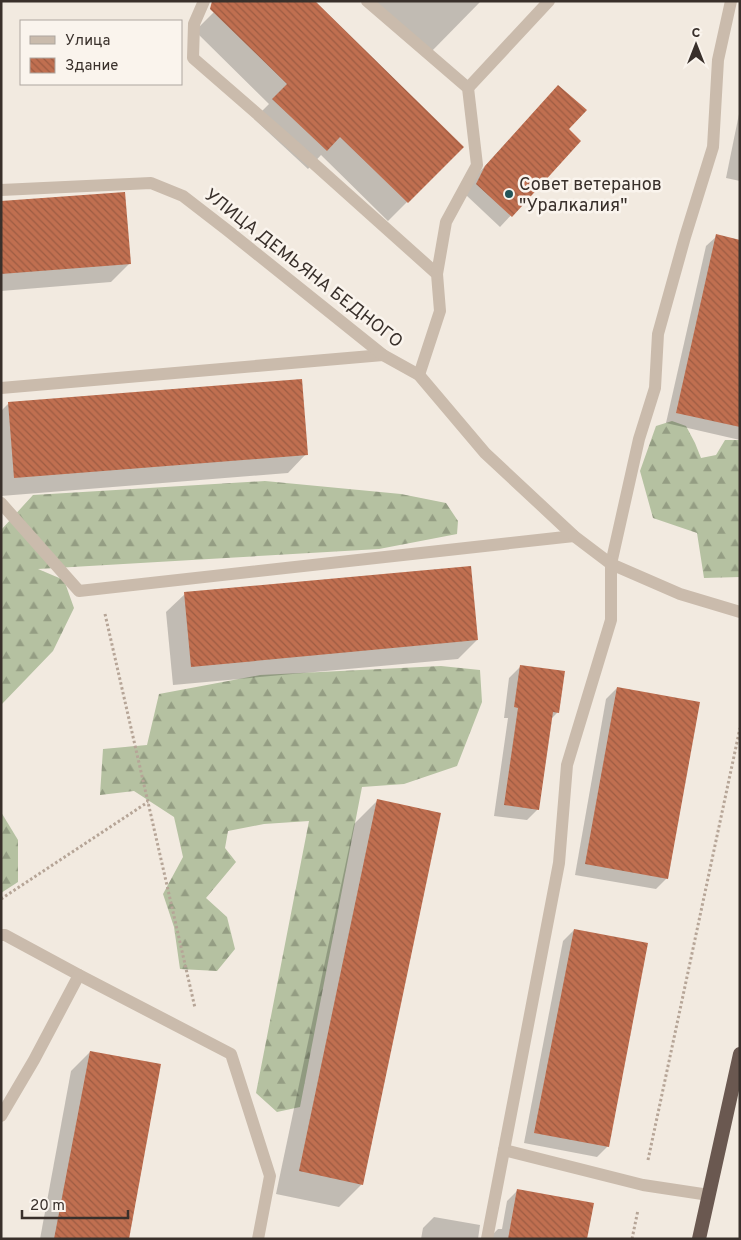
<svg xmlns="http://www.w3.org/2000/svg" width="741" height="1240" viewBox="0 0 741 1240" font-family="Overpass,sans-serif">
<defs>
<pattern id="forest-firs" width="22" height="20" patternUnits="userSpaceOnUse" patternTransform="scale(1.25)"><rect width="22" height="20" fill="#b5c1a1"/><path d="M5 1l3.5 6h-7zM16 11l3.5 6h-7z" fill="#949d83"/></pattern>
<pattern id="building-back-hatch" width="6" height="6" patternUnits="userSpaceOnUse" patternTransform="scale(1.25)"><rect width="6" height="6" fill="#c06f50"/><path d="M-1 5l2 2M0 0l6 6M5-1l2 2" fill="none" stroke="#9d5c43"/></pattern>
</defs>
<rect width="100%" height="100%" fill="#f2eae0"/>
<!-- forest -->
<g fill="url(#forest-firs)">
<path d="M672,421L686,426L695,443L701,458L716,455L725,440H740V577L704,578L697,533L653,518L640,471L656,426Z"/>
<path d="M265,481L401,494L446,503L458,521L457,534L379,549L38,569L64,580L74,608L53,651L1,705V530L33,495Z"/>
<path d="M441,666L480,670L482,702L457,766L404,784L362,787L300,1107L277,1112L256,1093L309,821L264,824L228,831L225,848L236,862L206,898L227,917L235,949L217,971L180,969L174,927L163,894L183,857L174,817L134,791L100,795L103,749L147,745L159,694L260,675Z"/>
<path d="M1,812L18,840V882L1,893Z"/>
</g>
<!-- shadow -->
<g fill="#0003">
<path d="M225,1L462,147L388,221L321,155L308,169L254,119L269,104L195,31Z"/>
<path d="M374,1H481L429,54Z"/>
<path d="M548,97L567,129L580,141L500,227L466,195L474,178Z"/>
<path d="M740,109V181L726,178Z"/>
<path d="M1,202L130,263L111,282L1,291Z"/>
<path d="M717,236L740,241V440L666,423L706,246Z"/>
<path d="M9,403L306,454L288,473L1,496V411Z"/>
<path d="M185,594L477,640L458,659L173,685L166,612Z"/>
<path d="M520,667L558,712L550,720L538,809L527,820L494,816L508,718H504L509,678Z"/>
<path d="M617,688L667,878L656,889L575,875L606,699Z"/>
<path d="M377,801L362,1184L339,1207L276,1194L354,824Z"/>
<path d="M574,930L608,1146L597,1157L524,1143L563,941Z"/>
<path d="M90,1052L127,1239H40L71,1071Z"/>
<path d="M518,1190L586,1239H488L498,1229H502L507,1201Z"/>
<path d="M434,1217L480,1225L478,1239H421L423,1228Z"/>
</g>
<!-- building -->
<g fill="url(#building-back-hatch)">
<path d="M212,1H315L464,147L408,203L340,137L327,151L272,99L287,84L210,9Z"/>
<path d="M558,85L587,110L569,129L581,141L512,217L476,184L485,166Z"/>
<path d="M125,192L131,264L1,274V201Z"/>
<path d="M716,234L740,240V427L676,413Z"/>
<path d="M302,379L308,455L14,478L8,402Z"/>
<path d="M471,566L478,640L191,667L184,592Z"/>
<path d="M520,665L565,671L559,713L553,712L539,810L504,805L518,708L514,707Z"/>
<path d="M617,687L700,702L668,879L585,864Z"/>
<path d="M377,799L441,813L363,1185L299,1171Z"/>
<path d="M574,929L648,943L609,1147L534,1133Z"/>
<path d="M90,1051L161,1064L129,1239H54Z"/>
<path d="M517,1189L594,1203L587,1239H508Z"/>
</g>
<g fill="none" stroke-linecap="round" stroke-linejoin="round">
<!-- path -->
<g stroke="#b6a597" stroke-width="3" stroke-dasharray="2.5 2.5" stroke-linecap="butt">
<path d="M105,614L195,1008"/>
<path d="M1,899L148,802"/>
<path d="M648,1160L740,728"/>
<path d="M632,1239L638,1210"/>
</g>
<!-- service -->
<g stroke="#cabbac" stroke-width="12">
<path d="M204,1L194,24L193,58L293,145L437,274L440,311L419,375"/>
<path d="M367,1L468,88L477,165L446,222L437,274"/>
<path d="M468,88L549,1"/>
<path d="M1,388L383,355"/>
<path d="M1,503L79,591L574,536"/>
<path d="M1,935H5L79,975L231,1054L270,1176L258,1239"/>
<path d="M1,1116L34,1060L79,975"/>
<path d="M504,1150L643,1185L709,1195"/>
<path d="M487,1239L559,863L567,765L611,620V564L639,439L655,388L658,334L685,237L713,147L718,60L731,1"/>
</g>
<!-- minor -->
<path stroke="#cabbac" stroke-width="12" d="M1,190L151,183L183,196L227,230L383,355L419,375L485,453L574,536L611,564L680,594L740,612"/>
<!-- trunk -->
<path stroke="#6a5850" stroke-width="14" d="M699,1239L740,1054"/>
</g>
<!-- markers -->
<circle fill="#225459" stroke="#faf4ed" stroke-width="2" cx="509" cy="194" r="5"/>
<g text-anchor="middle" stroke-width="5" stroke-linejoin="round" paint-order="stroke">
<!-- poi labels -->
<g font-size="18" fill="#39302b" stroke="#faf4ed" text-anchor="start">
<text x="519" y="190">Совет ветеранов<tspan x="519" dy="21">"Уралкалия"</tspan></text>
</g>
<!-- street labels -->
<g font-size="18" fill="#39302b" stroke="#faf4ed">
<text transform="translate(304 268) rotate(38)" y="6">УЛИЦА ДЕМЬЯНА БЕДНОГО</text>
</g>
</g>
<!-- border -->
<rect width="741" height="1240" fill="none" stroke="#39302b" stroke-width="5"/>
<!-- legend -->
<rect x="20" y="20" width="162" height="65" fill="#faf4ed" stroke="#ada69f"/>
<rect x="30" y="36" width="25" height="8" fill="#cabbac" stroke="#ada69f"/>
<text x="65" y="45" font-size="15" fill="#39302b">Улица</text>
<rect x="30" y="58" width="25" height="15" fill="url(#building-back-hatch)" stroke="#ada69f"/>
<text x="65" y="70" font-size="15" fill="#39302b">Здание</text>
<!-- north arrow -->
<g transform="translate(696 45)" stroke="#faf4ed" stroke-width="4" paint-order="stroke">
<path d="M0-4L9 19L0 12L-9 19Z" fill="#39302b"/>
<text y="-8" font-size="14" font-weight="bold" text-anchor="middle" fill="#39302b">С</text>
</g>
<!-- scale -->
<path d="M22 1210v8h106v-8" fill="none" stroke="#39302b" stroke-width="2.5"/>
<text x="30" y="1210" font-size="15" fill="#39302b" stroke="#faf4ed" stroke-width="4" paint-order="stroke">20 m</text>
</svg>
